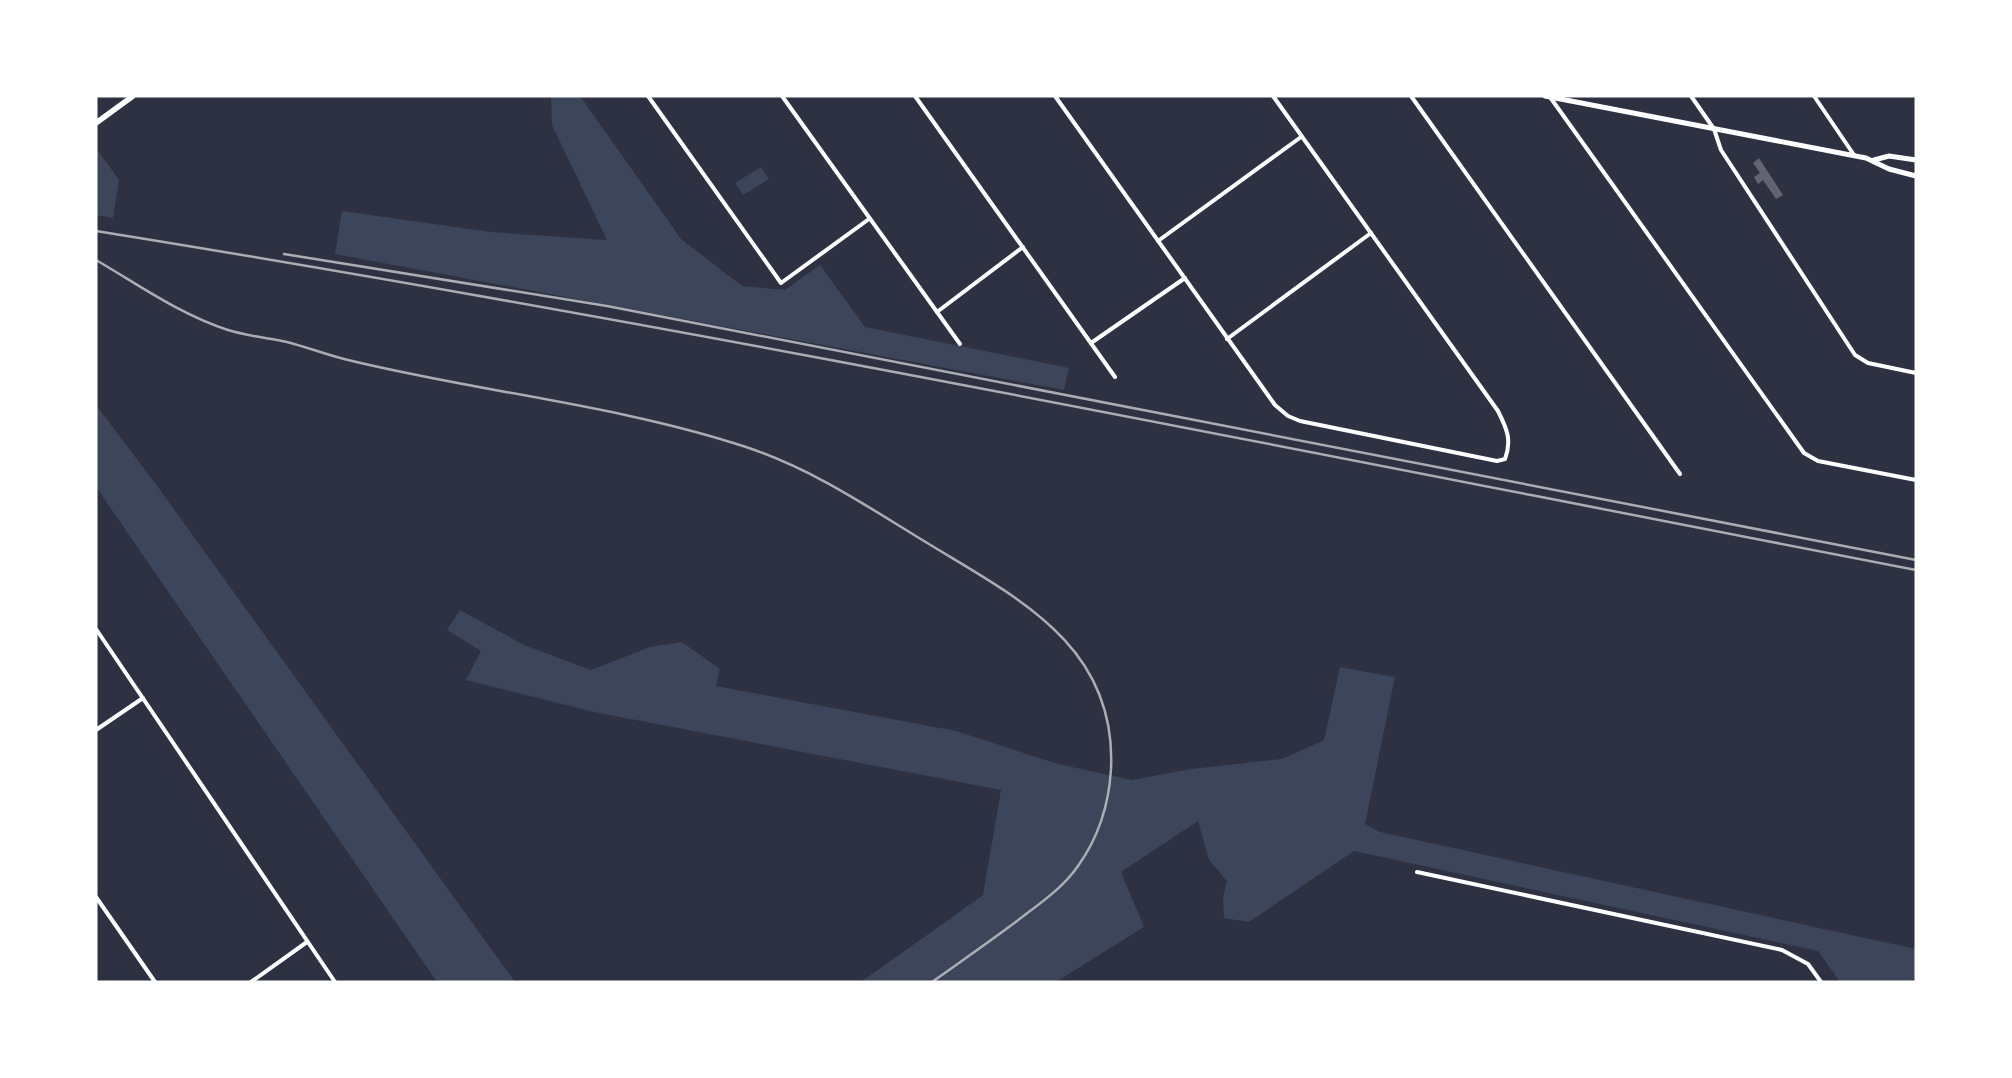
<svg xmlns="http://www.w3.org/2000/svg" width="2012" height="1078" viewBox="0 0 2012 1078" font-family="Jost,sans-serif">
<rect width="100%" height="100%" fill="#2d3142"/>
<!-- green -->
<g fill="#3c4559">
<path d="M551,96H580L681,239L742,286L785,290L820,265L865,327L1069,368L1064,390L335,254L342,211L491,232L607,240L552,125Z"/>
<path d="M96,148L119,180L113,218L96,215Z"/>
<path d="M761,167L769,179L743,195L735,183Z"/>
<path d="M96,405L155,483L515,982H437L96,487Z"/>
<path d="M460,610L524,645L591,670L650,647L682,642L720,669L716,686L956,731L1058,764L1132,780L1191,769L1282,759L1324,740L1340,667L1395,677L1365,824L1380,832L1916,949V982H1840L1818,951L1354,851L1249,922L1224,918L1223,897L1227,881L1209,860L1198,821L1121,872L1144,927L1056,982H861L983,895L1001,790L594,712L466,680L481,651L447,630Z"/>
</g>
<!-- building -->
<path fill="#626471" d="M1759,158L1783,195L1776,199L1763,180L1758,184L1754,177L1760,173L1753,163Z"/>
<g fill="none" stroke-linecap="round" stroke-linejoin="round">
<!-- minor -->
<g stroke="#fff" stroke-width="4">
<path d="M648,96L781,283L869,219"/>
<path d="M782,96L960,344"/>
<path d="M915,96L1115,377"/>
<path d="M1055,96L1275,405L1288,416L1300,421L1497,461L1505,459C1512,440 1507,429 1498,411L1273,96"/>
<path d="M1411,96L1680,474"/>
<path d="M1691,96L1714,129L1721,150L1855,355L1868,363L1916,373"/>
<path d="M1814,96L1854,155"/>
<path d="M1550,97L1804,453L1818,461L1916,480"/>
<path d="M1158,241L1301,137"/>
<path d="M937,312L1023,247"/>
<path d="M1227,339L1371,233"/>
<path d="M1091,343L1185,278"/>
<path d="M96,629L335,982"/>
<path d="M96,730L143,698"/>
<path d="M1417,872L1782,950L1808,964L1821,982"/>
<path d="M96,897L155,982"/>
<path d="M251,982L307,942"/>
</g>
<!-- tertiary -->
<g stroke="#fff" stroke-width="5">
<path d="M1545,96L1866,158L1889,169L1916,176"/>
<path d="M1874,160L1889,156L1916,160"/>
</g>
<!-- secondary -->
<path stroke="#fff" stroke-width="5.5" d="M96,123L133,96"/>
<!-- rail -->
<g stroke="#abadb3" stroke-width="2.5">
<path d="M96,231C705,329 1310,453 1916,570"/>
<path d="M284,254L607,306L1916,560"/>
<path d="M96,260C139,285 181,315 228,330C247,336 268,338 287,342C306,347 325,354 344,359C477,392 615,404 746,447C812,469 865,505 924,541C1015,597 1117,644 1111,769C1109,804 1098,838 1078,866C1062,889 1039,904 1017,921C989,942 960,962 932,982"/>
</g>
</g>
<!-- border -->
<rect width="2012" height="1078" fill="none" stroke="#ffffff" stroke-width="195"/>
</svg>
